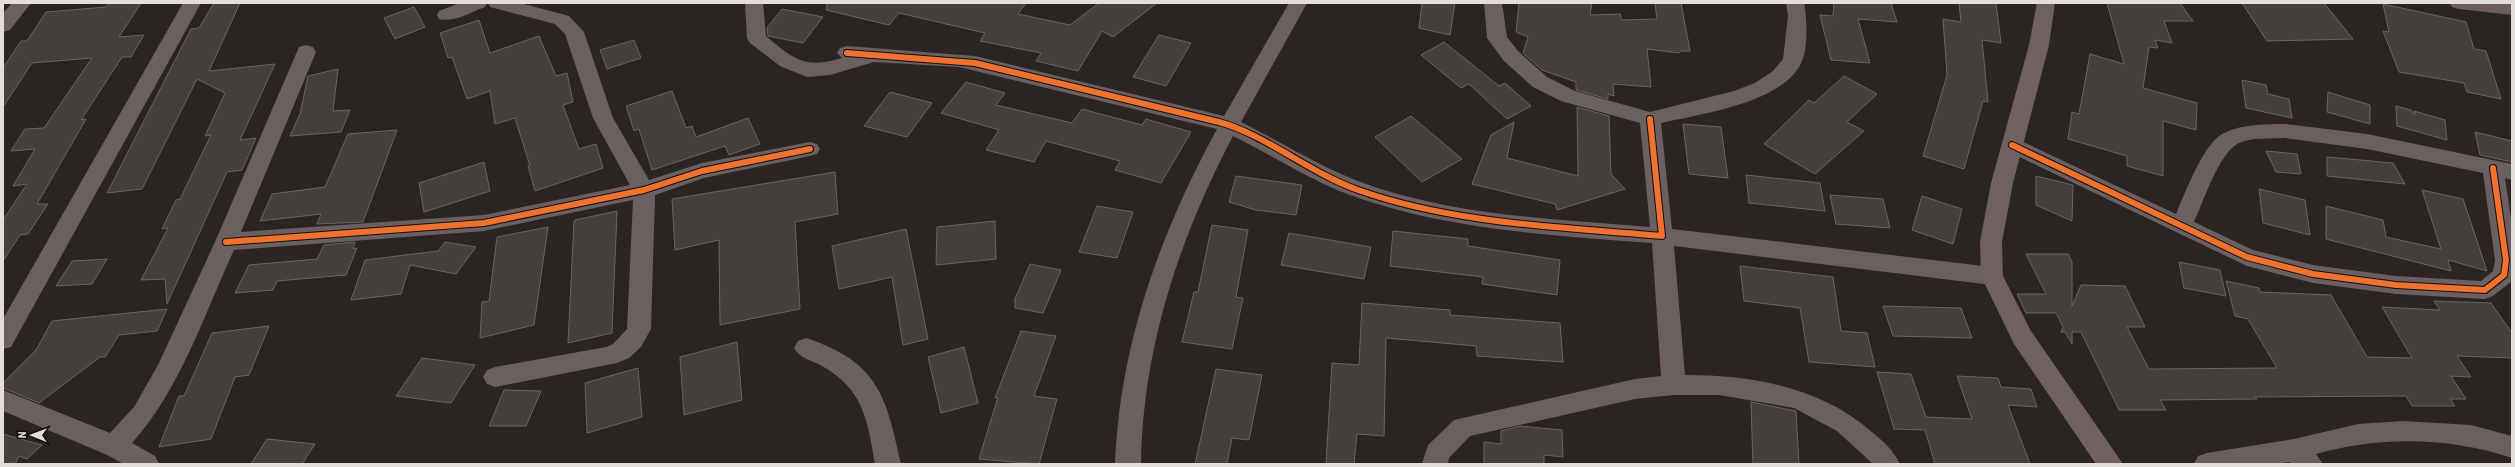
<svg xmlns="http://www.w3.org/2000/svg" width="2515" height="467" viewBox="0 0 2515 467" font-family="'Roboto Condensed',sans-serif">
<rect width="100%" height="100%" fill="#2a2522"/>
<!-- building -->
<g fill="#44403e" stroke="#6a6562">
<path d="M109,3H141L119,37L144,35L131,57H122L81,120L86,119L37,204H48L28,234L20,235L3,261V220L27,184L13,186L35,149L11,151L25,129L44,128L92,58L32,63L3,107V68L21,41H27L46,12L106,7Z"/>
<path d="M214,3H240L209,71L275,64L240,140L256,138L242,170L227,172L167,304L165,279L141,280L168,228L162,229L176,200L180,199L211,135L205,136L225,93L197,79L142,189L107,193L191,29L199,28Z"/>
<path d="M827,3H1026L1018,14L1070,25L1099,3H1157L1113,37L1102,31L1078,71L1036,61L1041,53L980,41L985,33L899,13L889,25L826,10Z"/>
<path d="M1422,3H1455L1450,35L1419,28Z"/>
<path d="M1519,3H1592L1590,15L1620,14L1622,20L1657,19L1655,3H1681L1690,51H1681L1679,53L1647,49L1651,87L1613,84L1614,96L1608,94V99L1576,90V82L1542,70L1523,53L1528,37L1516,32Z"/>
<path d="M1834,3H1891L1897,22L1858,19L1870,63L1831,60L1820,15L1833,16Z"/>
<path d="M1959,3H1996L2001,43L1982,40L1988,102L1983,101L1964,169L1923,156L1947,75L1943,19L1961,22Z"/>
<path d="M2107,3H2180L2193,21H2164L2172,43L2155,40L2158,48L2149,47L2143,88L2197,103L2196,130L2163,121V176L2127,166V156L2068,139L2072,112L2079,114L2090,54L2124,64Z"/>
<path d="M2242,3H2324L2353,39L2267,41Z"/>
<path d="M2383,4L2466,22L2474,49L2486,51L2501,99L2467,92L2464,83L2399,72L2383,31L2389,32Z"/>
<path d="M414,7L425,27L395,39L384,18Z"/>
<path d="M782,9L823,17L803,43L768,36L767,28Z"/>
<path d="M479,20L490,53L539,36L556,76L567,73L573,102L563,105L579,149L596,144L603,168L535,191L528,166H530L515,118L495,124L490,91L467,99L452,57L448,58L440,33Z"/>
<path d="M1159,35L1191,43L1166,86L1133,77Z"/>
<path d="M634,40L641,58L607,69L600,50Z"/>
<path d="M1444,42L1499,86L1505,83L1531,106L1507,119L1469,84L1461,88L1421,55Z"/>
<path d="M338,69L333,111L350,110L341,132L290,136L300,114L308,76Z"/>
<path d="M1844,76L1877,94L1847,122L1864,131L1815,174L1764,144L1809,100L1814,103Z"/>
<path d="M2242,80L2266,85L2268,94L2289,99L2292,118L2246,108Z"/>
<path d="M966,82L1005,93L996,105L1072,123L1082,109L1142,125L1146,119L1191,132L1161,183L1115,170L1120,161L1046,141L1034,162L986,150L999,130L941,113Z"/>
<path d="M672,91L686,128L692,126L696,137L748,118L760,144L729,155L725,146L652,170L639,129L634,131L626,106Z"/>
<path d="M890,92L932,103L907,137L864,126Z"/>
<path d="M2328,92L2370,105V124L2327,112Z"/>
<path d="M2396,106L2411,110L2415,115L2414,111L2445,120L2447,140L2397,126Z"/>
<path d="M1577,107L1609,116L1611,174L1625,189L1557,210L1555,204L1472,184L1491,135L1514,122L1507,158L1578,176Z"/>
<path d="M1411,116L1462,159L1422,182L1375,137Z"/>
<path d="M1683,124L1721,127L1728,178L1689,174Z"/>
<path d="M397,130L363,222L317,224L321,214L260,221L272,194L325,187L348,134Z"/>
<path d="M2475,132L2512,141V162L2480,155Z"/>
<path d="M2266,151L2297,154L2301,174L2276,172Z"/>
<path d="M2327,157L2393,163L2405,184L2327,176Z"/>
<path d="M484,162L490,191L424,212L419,183Z"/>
<path d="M835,172L838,214L795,222L800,309L720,325L719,240L675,250L672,199Z"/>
<path d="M1746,175L1820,183L1825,211L1749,203Z"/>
<path d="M1236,176L1302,185L1296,215L1256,210L1229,202Z"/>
<path d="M2036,176L2073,185L2072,221L2036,205Z"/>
<path d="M2259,189L2305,200L2310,235L2263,223Z"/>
<path d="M2422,190L2463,199L2487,271L2448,260L2451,271L2326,239V206L2383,220L2386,237L2441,249Z"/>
<path d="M1830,195L1883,199L1890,228L1836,224Z"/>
<path d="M1922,196L1962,209L1953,244L1912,230Z"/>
<path d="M1097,206L1133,212L1117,258L1079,252Z"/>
<path d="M617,211L612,333L568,343L574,222L575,220Z"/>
<path d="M995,221L996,259L936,265L937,227Z"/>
<path d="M1212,225L1248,230L1236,297L1243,298L1232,349L1182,342L1194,292H1198Z"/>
<path d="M548,227L534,325L480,338L482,302L489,301L497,237Z"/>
<path d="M906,229L928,339L903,345L892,277L839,289L832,246Z"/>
<path d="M1393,231L1468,239V246L1560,260L1557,295L1482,284L1483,277L1390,266Z"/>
<path d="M1289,233L1371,247L1364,279L1281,265Z"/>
<path d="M355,242L353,249L357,248L346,275L277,281L273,290L235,293L249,265L317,259L324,245Z"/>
<path d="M445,242L476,247L456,274L410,265L401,294L351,300L365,260L438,251Z"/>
<path d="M2026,254H2068L2072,262V306L2081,285L2125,286L2145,327H2127L2149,369L2277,368L2248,319L2235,316L2226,281L2259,288L2260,292L2331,295L2367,357L2412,358L2382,307L2440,310L2434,301L2491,303L2512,333V358L2457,356L2471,377L2451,376L2466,399H2450L2455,406H2412L2406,396L2255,397L2257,399L2160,400L2166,410H2119L2081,332H2072V344L2065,332H2061L2063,327L2056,313H2026L2017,294H2046Z"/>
<path d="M107,259L92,284L56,286L72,261Z"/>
<path d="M2179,262L2220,270L2226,296L2184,288Z"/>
<path d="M1030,264L1061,270L1043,313L1015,308V299Z"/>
<path d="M1740,266L1833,277L1841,331L1867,333L1875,367L1809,362L1800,308L1744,301Z"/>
<path d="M1362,303L1450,310V315L1560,323L1563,362L1477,356L1476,346L1386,338L1384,436L1357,434L1354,464H1326L1332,363L1359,365Z"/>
<path d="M1883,306L1961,308L1972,338L1893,336Z"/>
<path d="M167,309L157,331L119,335L105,357H100L39,403L3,388V383L36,350L52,321Z"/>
<path d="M269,326L249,375L235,377L211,439L159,447L179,396H184L212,333Z"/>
<path d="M1021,331L1056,336L1034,396L1057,399L1039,464L979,459L998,397L995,398Z"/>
<path d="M737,342L742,400L684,415L680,357Z"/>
<path d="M964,347L978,403L941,413L928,357Z"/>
<path d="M422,358L453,362L475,365L451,403L396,396Z"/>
<path d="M638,368L642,417L587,433L585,383Z"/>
<path d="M1216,369L1262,375L1249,440L1232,438L1227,464H1195Z"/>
<path d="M1877,372L1911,374L1926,417L1972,419L1957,376L1998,378L2001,387L2031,389L2037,407L2008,405L2030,464H1935L1925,430L1894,429Z"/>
<path d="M504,390L541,391L526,426H489Z"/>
<path d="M1751,402L1796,411L1799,464H1753Z"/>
<path d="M1520,426L1562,430L1563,457L1544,455V464H1484V442L1501,444V431Z"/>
<path d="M3,434L42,445L27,459L19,456L15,464H3Z"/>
<path d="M267,439L315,444L302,464H251Z"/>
</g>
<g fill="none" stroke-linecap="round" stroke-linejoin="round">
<!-- street -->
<g fill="#6b5f5f" fill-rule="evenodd">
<path d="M12,3H31L10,30L3,32V13Z"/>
<path d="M183,3H201L11,347L3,349V319Z"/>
<path d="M460,3H487L485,7C471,12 454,23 439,19L437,15L439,11Z"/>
<path d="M488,3H520L562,14L569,16L584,32L613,118L649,180L702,163L810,142L817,144L820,149L817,154L810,156L704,178L655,195L651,329L641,347L629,358L617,363L495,387L487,384L483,377L487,370L495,367L606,347L613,344L627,329L633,200L484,231L234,250C204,315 180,390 132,443L155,456L159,464H124L105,454L3,411V390L110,433L134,407L158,365L215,242L299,47L306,45L313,47L316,52L241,232L484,215L630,185L593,118L565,34L555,24L490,7Z"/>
<path d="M745,3H763L766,36C794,60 806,69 842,58L837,53L840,48L847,46L975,56L1224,116L1289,3H1307L1241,122C1282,142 1322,169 1366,184C1456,216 1555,219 1650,227L1640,123L1561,101L1533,87L1504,61L1487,38L1484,3H1502L1507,37L1518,51L1547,77L1575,91L1650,112L1734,91L1755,83L1773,71L1783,59L1788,16L1786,3H1804C1807,17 1808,48 1802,61C1785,103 1700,114 1661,123L1672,229L1992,267L2000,270L2003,276L2000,282L1992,285L1674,246L1685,375C1752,375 1821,387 1872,432C1884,442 1893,450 1900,464H1873L1837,431L1794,408L1719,395H1674L1635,399L1470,436L1449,458L1448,464H1422L1428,445L1454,420L1635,379L1661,376L1652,243C1550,235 1446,230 1350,195C1309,180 1272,155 1233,136C1179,239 1143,347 1141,464H1115C1120,343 1160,234 1217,129L959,67L874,62L830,75L807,77L780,66L750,43L747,38Z"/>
<path d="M2450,3H2512V15L2459,9L2452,7Z"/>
<path d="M2285,124L2367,134L2512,164V180L2505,178L2512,225V281L2493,296L2485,299L2396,294L2313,283L2247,266L2005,150L2002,145L2005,140L2012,138L2019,140L2176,214C2185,193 2204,142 2224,133C2243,124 2265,124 2285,124ZM2285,138L2367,149L2483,173L2495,260L2493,271L2481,281L2396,276L2313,265L2253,250L2194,222C2203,203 2219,152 2239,143C2253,137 2270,139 2285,138Z"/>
<path d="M806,338C878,362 886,395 901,464H875C867,419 864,390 822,366C812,360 800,359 794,348L798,341Z"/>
<path d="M2403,421L2471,425L2512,436V458C2449,437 2380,436 2316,454L2323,464H2292L2289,462L2277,464H2194L2198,456L2207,453L2294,439L2358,424Z"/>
</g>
<!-- secondary -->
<path fill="#706161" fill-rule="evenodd" d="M2037,3H2055L2049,45L2013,183L2002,242L2003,276L2031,331L2123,464H2096L2014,344L1981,276L1980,242L1991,183L2029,45Z"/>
<defs>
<g id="cycleway">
<path d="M847,53L975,63L1219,122C1266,135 1310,173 1358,190C1454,224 1561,227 1662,236L1650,119"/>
<path d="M2012,145L2247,257L2313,274L2396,285L2485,290L2504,275L2506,260L2493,168"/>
<path d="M226,242L484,223L644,190L702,171L810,149"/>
</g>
</defs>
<!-- cycleway casing -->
<use href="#cycleway" stroke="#120e0b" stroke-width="8"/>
<!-- cycleway -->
<use href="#cycleway" stroke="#ef722f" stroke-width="6"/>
</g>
<!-- border -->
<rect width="2515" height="467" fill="none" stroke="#e4deda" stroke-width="8"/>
<!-- north arrow -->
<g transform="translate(32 435) rotate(271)" stroke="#120e0b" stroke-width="3" paint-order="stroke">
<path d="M0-3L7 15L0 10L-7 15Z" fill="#e4deda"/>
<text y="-6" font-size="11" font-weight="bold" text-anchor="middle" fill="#e4deda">N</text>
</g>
</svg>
